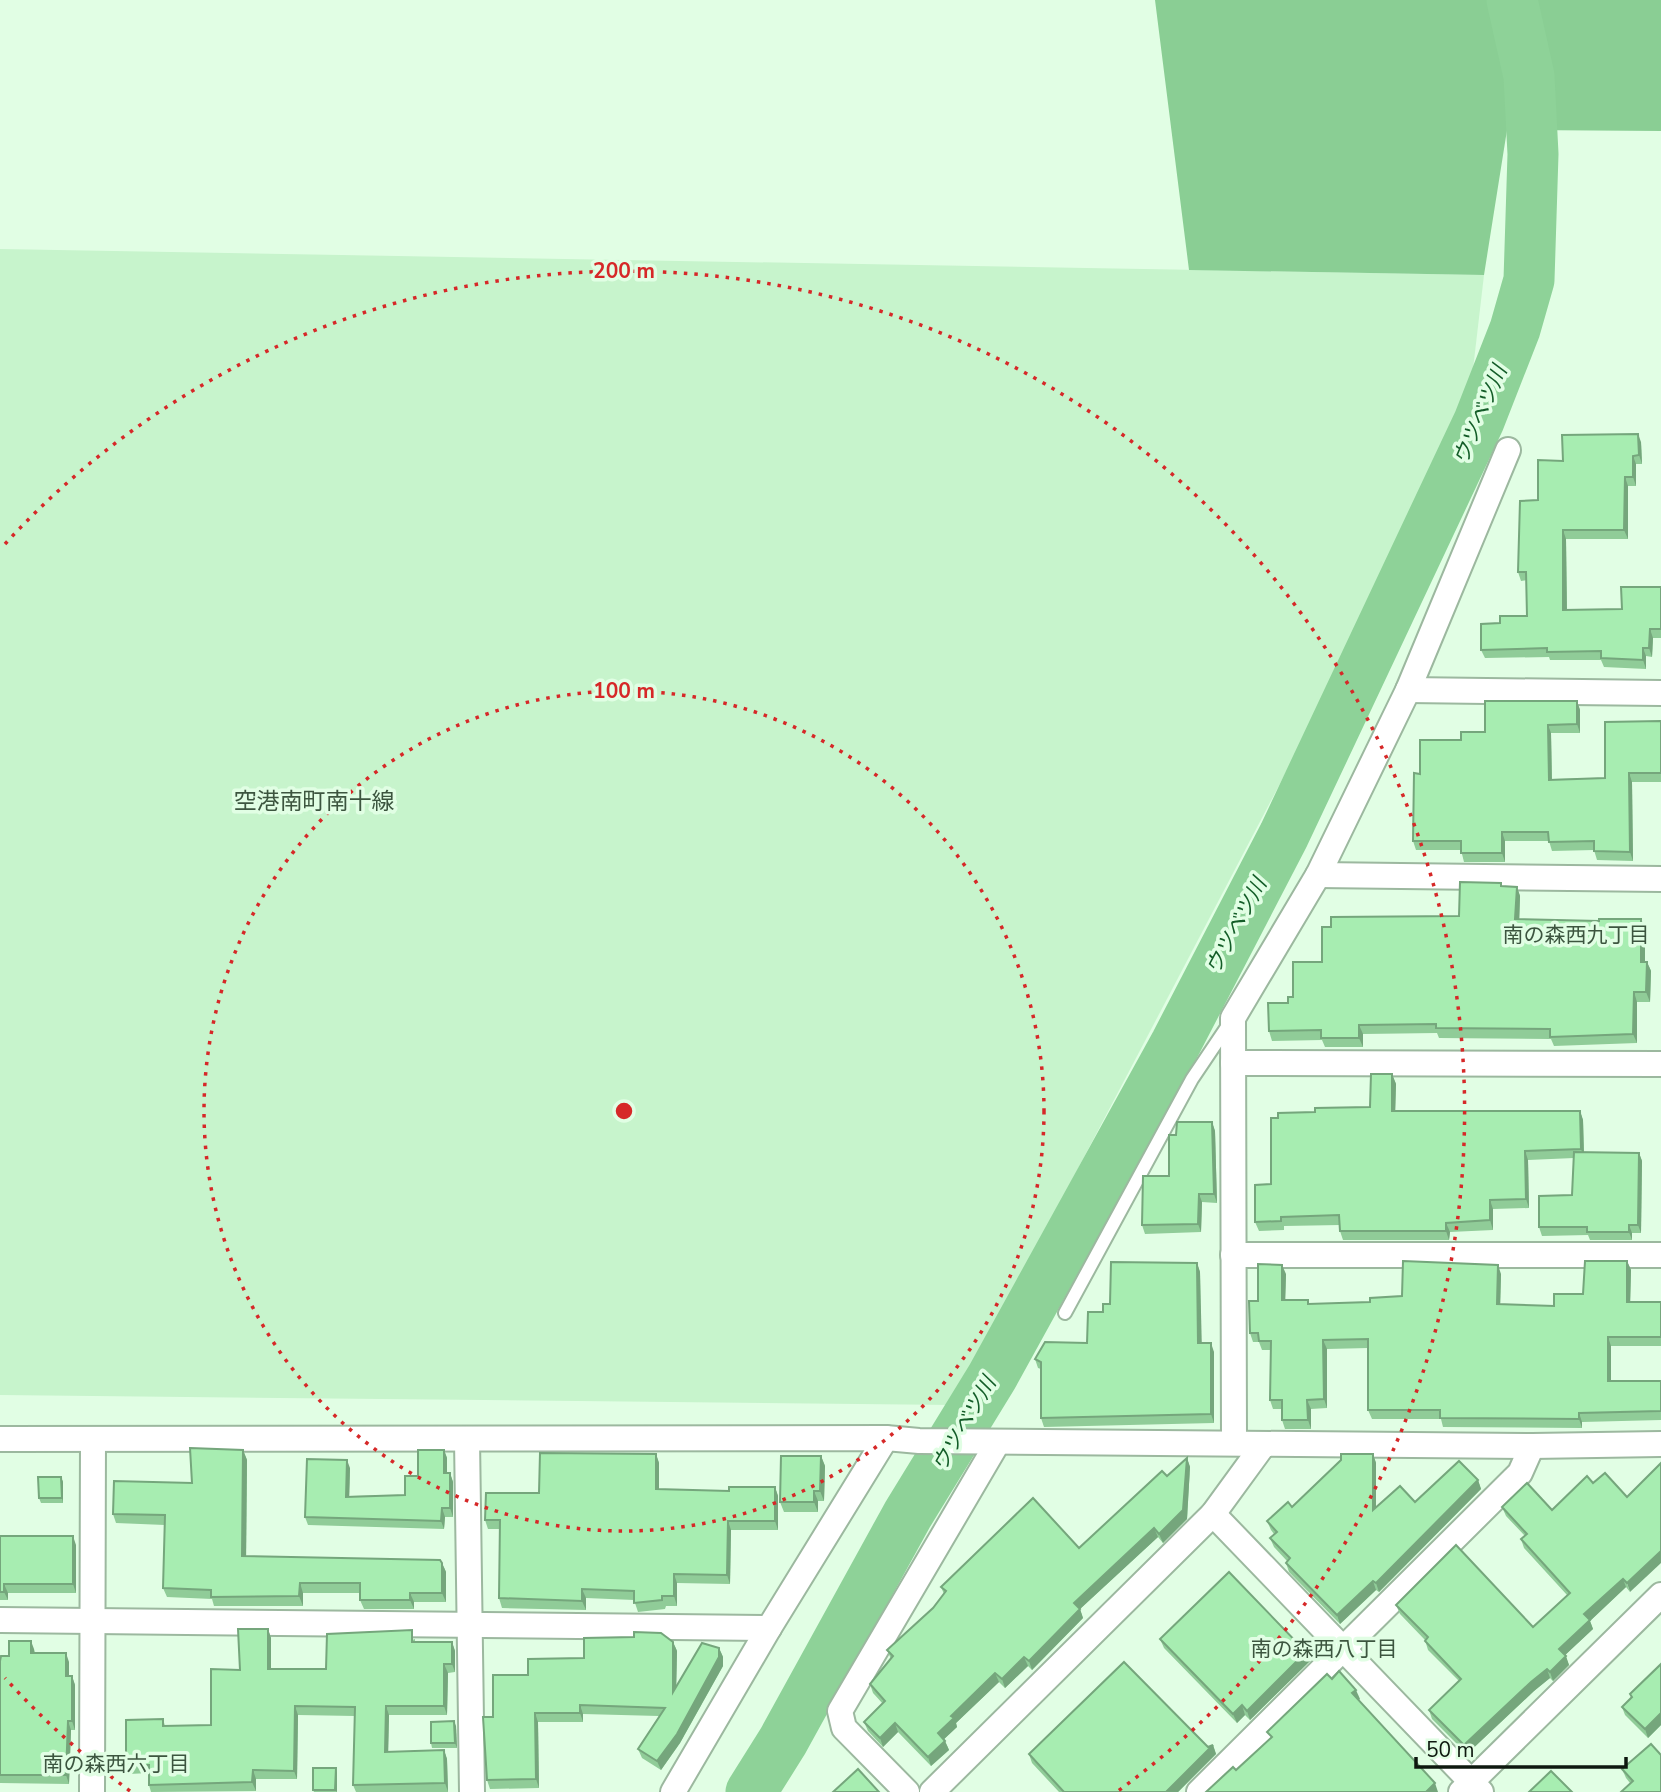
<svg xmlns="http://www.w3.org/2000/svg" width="1661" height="1792" viewBox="0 0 1661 1792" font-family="'Nunito Sans','Noto Sans JP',sans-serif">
<rect width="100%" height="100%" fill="#e1fee4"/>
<!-- green -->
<path fill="#c7f4cc" d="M0,249L1484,275L1466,429L954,1405L0,1395Z"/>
<!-- forest -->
<path fill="#8ace94" d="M1155,0H1661V131L1507,130L1484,275L1189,270Z"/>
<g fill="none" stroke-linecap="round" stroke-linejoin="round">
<!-- river -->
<path stroke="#8ed298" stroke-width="51" d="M751,1792L783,1741L908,1514L992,1377L1176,1043L1284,835L1479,421L1515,329L1529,280L1533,154L1529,76L1512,0"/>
<defs>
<path id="lane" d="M1065,1313L1192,1079L1229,1024"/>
<g id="street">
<path d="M1408,690L1661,693"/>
<path d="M1318,875L1661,879"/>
<path d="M1233,1063L1661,1064"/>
<path d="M1233,1255H1661"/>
<path d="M0,1439L886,1438L919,1441L1532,1446L1661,1444"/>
<path d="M467,1439L472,1792"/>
<path d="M1234,1441L1233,1018L1318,875L1408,690L1508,450"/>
<path d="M1213,1514L1481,1792"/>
<path d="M0,1620L769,1628"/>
<path d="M92,1792L93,1441"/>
<path d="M673,1792L769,1628L886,1438"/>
<path d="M907,1792L844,1728L840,1711L998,1442"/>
<path d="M932,1792L1213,1514L1264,1444"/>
<path d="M1199,1792L1520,1473L1532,1446"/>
<path d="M1461,1792L1661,1595"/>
</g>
</defs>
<!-- lane casing -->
<use href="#lane" stroke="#9cb89f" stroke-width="16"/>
<!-- street casing -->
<use href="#street" stroke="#9cb89f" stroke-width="28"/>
<!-- lane -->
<use href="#lane" stroke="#fff" stroke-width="12"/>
<!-- street -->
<use href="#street" stroke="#fff" stroke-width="24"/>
</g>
<!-- wall -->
<g fill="#90cc98">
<path d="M1641,442L1642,464H1636V486H1628V539H1566L1567,610L1622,609L1661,587V638H1653L1652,657L1646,656V669L1604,667L1601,660H1550L1549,657L1485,658L1481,650L1500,623L1527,616V580L1521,581L1518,572L1538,500L1563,461Z"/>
<path d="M1577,701L1580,710V733H1551L1552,779L1605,778L1661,721V782H1632L1633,861L1597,860L1594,850L1552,851L1549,841H1505V862H1464L1461,850H1416L1413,841L1420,774L1461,740Z"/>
<path d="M1502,886L1517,887L1520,896L1519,919L1645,928V962H1647L1651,971L1650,1002H1637V1043L1554,1046L1551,1039L1439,1038L1437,1033L1363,1034V1047H1325L1322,1040L1272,1041L1269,1031L1288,1003L1322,962L1331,927L1459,916Z"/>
<path d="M1392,1074L1396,1084L1395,1111H1580L1583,1120L1584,1152L1639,1153L1642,1161L1641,1233H1632V1240H1590L1588,1235L1542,1236L1539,1227L1572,1195L1574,1158L1528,1160L1529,1208L1493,1209V1230L1450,1232L1449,1240H1343L1340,1231V1225L1284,1226V1230L1259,1231L1255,1222L1271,1184L1278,1118L1315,1112L1370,1107Z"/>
<path d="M1212,1122L1215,1131L1217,1203L1202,1202L1201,1232L1145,1234L1142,1225L1169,1176L1176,1135Z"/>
<path d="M1627,1261L1631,1270L1630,1302H1661V1346H1611V1381H1661V1420L1582,1422V1428L1443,1427L1441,1419H1372L1368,1410V1348L1327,1349V1408L1311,1409V1429H1285L1282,1420V1409H1273L1270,1400V1350H1262L1259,1342H1253L1250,1333L1258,1301L1286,1274L1285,1300H1308L1309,1304L1370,1302L1501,1274L1500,1304L1554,1306L1583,1294Z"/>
<path d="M1197,1263L1200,1272L1201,1343L1214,1352V1423L1044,1427L1041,1418V1369L1038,1368L1035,1359L1087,1343L1103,1312L1110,1304Z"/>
<path d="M243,1450L247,1460L246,1557L442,1563L446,1572V1602H414V1609H364L360,1600V1593H303V1606H214L212,1599L167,1597L163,1588L165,1525L116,1523L113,1514L192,1483Z"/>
<path d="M444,1450L447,1458V1473H450L453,1482V1517H445L444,1529L308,1525L305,1517L350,1468L349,1496L405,1495L418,1476Z"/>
<path d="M656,1454L659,1463V1489L729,1491L775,1487L778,1496V1530H731L730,1584L677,1583V1606H666L665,1609L638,1612L634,1600L586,1598V1610L502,1608L499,1598L500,1529H488L485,1520L539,1493Z"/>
<path d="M1373,1454L1376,1463V1507L1415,1502L1478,1480L1481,1489L1379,1592L1376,1590L1340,1624L1289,1572L1286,1563L1287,1561L1274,1547L1270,1538L1274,1534L1271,1530L1267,1521L1292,1507Z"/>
<path d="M821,1456L825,1466L824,1501H818V1512H784L780,1502Z"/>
<path d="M1187,1458L1190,1467L1187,1519L1163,1543L1158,1537L1080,1609L1083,1618L1032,1670L1028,1666L1005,1688L999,1682L956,1723L957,1727L944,1739L949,1750L931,1766L898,1732L883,1747L868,1731L864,1722L883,1704L873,1693L870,1684L891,1659L887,1650L933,1608L944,1594L941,1587L1079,1548L1167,1476Z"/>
<path d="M61,1477L63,1482V1503H41L39,1498Z"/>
<path d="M1593,1483L1630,1592L1626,1587L1590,1621L1593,1629L1565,1655L1569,1665L1553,1681L1550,1678L1534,1691L1467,1754L1432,1719L1429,1710L1459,1681L1428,1650L1425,1640L1400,1614L1396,1605L1533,1627L1567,1595L1524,1548L1521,1539L1525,1536L1506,1516L1502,1507L1552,1510Z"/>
<path d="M0,1536L76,1545V1593H8V1600H0Z"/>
<path d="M268,1629L271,1638V1669H326L415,1639V1642H452L455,1651V1672L448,1673L447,1715H389L388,1752L444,1750L447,1759L448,1792H356L353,1785L355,1716L298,1715L297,1779H256V1791L151,1792L149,1785V1773L129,1774L126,1765L163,1719L165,1726L211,1725L240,1670Z"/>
<path d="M1160,1639L1310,1661L1250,1720L1245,1715L1237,1723L1164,1648Z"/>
<path d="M673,1642L677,1651L676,1686L719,1648L723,1657V1666L680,1743L661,1770L642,1758L638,1749L659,1716L583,1714V1722H538L539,1788L490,1789L487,1780L493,1717L528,1675L584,1658Z"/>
<path d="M34,1649L35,1653L69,1662V1676H72L75,1685V1730H71L69,1784L0,1783V1661L9,1656Z"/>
<path d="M1661,1664V1725L1648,1738L1625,1715L1622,1707L1631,1698L1630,1694Z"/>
<path d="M456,1726L457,1748H432L431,1743Z"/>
<path d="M1213,1745L1216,1754L1178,1792H1059L1032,1763L1029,1754L1208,1747Z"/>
<path d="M1661,1755L1630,1783L1626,1778L1622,1769Z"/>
<path d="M336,1768L337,1773V1792H314L313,1790Z"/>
</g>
<!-- shaded-wall -->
<g fill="#75a67c">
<path d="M1638,434L1641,442L1642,464L1639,455Z"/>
<path d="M1633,456L1636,464V486L1633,477Z"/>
<path d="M1625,477L1628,486V539L1624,530Z"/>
<path d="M1563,530L1566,539L1567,619L1563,610Z"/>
<path d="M1650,629L1653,638L1652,657L1649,648Z"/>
<path d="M1643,648L1646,656V669L1643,660Z"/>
<path d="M1577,701L1580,710V733L1577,724Z"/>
<path d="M1548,725L1551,733L1552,788L1549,780Z"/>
<path d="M1629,773L1632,782L1633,861L1630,852Z"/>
<path d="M1502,832L1505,841V862L1502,853Z"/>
<path d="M1517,887L1520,896L1519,928L1515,919Z"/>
<path d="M1641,919L1645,928V971L1641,962Z"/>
<path d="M1647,962L1651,971L1650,1002L1646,992Z"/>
<path d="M1634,992L1637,1002V1043L1633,1034Z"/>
<path d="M1359,1025L1363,1034V1047L1359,1038Z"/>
<path d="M1392,1074L1396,1084L1395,1120L1392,1111Z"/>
<path d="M1580,1111L1583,1120L1584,1158L1581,1149Z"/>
<path d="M1212,1122L1215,1131L1217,1203L1214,1194Z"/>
<path d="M1525,1151L1528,1160L1529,1208L1526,1199Z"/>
<path d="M1639,1153L1642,1161L1641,1233L1638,1225Z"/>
<path d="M1199,1194L1202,1202L1201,1232L1198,1224Z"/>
<path d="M1490,1200L1493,1209V1230L1490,1220Z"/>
<path d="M1446,1223L1450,1232L1449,1240L1446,1231Z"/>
<path d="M1629,1225L1632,1233V1240L1629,1232Z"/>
<path d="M1627,1261L1631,1270L1630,1310L1627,1302Z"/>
<path d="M1197,1263L1200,1272L1202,1352L1198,1343Z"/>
<path d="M1282,1265L1286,1274L1285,1309L1282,1300Z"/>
<path d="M1498,1265L1501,1274L1500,1313L1497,1304Z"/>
<path d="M1608,1337L1611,1346V1390L1608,1381Z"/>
<path d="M1323,1340L1327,1349V1408L1324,1399Z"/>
<path d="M1211,1343L1214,1352V1423L1211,1414Z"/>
<path d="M1307,1400L1311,1409V1429L1308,1420Z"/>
<path d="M1579,1413L1582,1422V1428L1579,1419Z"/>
<path d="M243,1450L247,1460L246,1566L242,1556Z"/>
<path d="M444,1450L447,1458V1482L444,1473Z"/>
<path d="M656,1454L659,1463V1498L656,1489Z"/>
<path d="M1373,1454L1376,1463V1519L1373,1510Z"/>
<path d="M821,1456L825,1466L824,1501L820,1491Z"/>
<path d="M1187,1458L1190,1467L1187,1519L1163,1543L1159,1534Z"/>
<path d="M347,1460L350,1468L349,1505L346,1497Z"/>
<path d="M450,1473L453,1482V1517L450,1508Z"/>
<path d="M61,1477L63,1482V1503L62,1498Z"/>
<path d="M1478,1480L1481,1489L1379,1592L1376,1583Z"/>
<path d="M775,1487L778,1496V1530L775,1521Z"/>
<path d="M814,1491L818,1501V1512L814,1502Z"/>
<path d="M442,1508L445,1517L444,1529L441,1521Z"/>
<path d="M728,1521L731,1530L730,1584L727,1575Z"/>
<path d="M1154,1528L1158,1537L1080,1609L1083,1618L1032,1670L1029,1661L1074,1603Z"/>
<path d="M73,1536L76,1545V1593L73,1584Z"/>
<path d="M1661,1551V1563L1630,1592L1627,1583Z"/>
<path d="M442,1563L446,1572V1602L442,1593Z"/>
<path d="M674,1574L677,1583V1606L674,1596Z"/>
<path d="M1623,1579L1626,1587L1590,1621L1593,1629L1562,1658L1559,1649L1584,1614Z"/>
<path d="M1373,1581L1376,1590L1340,1624L1337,1615Z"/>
<path d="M300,1583L303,1593V1606L299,1596Z"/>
<path d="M4,1584L8,1593V1600L4,1592Z"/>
<path d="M582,1589L586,1598V1610L582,1601Z"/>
<path d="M410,1593L414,1602V1609L410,1600Z"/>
<path d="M268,1629L271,1638V1678L268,1669Z"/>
<path d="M31,1641L34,1649L35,1662L31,1653Z"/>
<path d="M452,1642L455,1651V1672L452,1664Z"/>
<path d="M673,1642L677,1651L676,1701L673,1692Z"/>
<path d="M719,1648L723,1657V1666L680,1743L661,1770L657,1761Z"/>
<path d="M1306,1652L1310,1661L1250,1720L1247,1711Z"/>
<path d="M66,1653L69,1662V1685L66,1676Z"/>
<path d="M1566,1656L1569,1665L1553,1681L1550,1672Z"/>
<path d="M1024,1657L1028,1666L1005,1688L1002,1679Z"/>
<path d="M444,1664L448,1673L447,1715L444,1706Z"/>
<path d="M1547,1669L1550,1678L1534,1691L1467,1754L1464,1745L1531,1682Z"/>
<path d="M995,1673L999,1682L956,1723L957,1727L941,1742L938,1733L951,1716Z"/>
<path d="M72,1676L75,1685V1730L72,1721Z"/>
<path d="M1356,1690L1360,1699L1356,1703L1352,1693Z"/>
<path d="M580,1705L583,1714V1722L580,1713Z"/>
<path d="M1242,1705L1245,1715L1237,1723L1233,1714Z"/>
<path d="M295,1706L298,1715L297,1779L294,1771Z"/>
<path d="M386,1706L389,1715L388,1760L385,1752Z"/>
<path d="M535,1713L538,1722L539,1788L536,1779Z"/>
<path d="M1661,1713V1725L1648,1738L1645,1729Z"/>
<path d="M68,1721L71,1730L69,1784L66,1775Z"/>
<path d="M454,1721L456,1726L457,1748L455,1743Z"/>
<path d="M895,1723L898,1732L883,1747L880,1738Z"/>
<path d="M945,1741L949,1750L931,1766L928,1757Z"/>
<path d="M1213,1745L1216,1754L1178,1792H1166Z"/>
<path d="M444,1750L447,1759L448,1792L445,1783Z"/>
<path d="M336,1768L337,1773V1792L335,1790Z"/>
<path d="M253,1770L256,1779V1791L252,1782Z"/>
<path d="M1435,1783L1438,1792H1426Z"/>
</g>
<!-- building -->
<g fill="#a7edb1" stroke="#75a67c" stroke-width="2">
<path d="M1638,434L1639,455L1633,456V477H1625L1624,530H1563V610L1622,609L1621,587H1661V629H1650L1649,648H1643V660L1601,658V651L1547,652V648L1481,650V624L1500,623V616H1527L1526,572H1518L1520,501L1538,500V460L1563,461L1562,435Z"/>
<path d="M1485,701H1577V724L1548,725L1549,780L1605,778V722L1661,721V773H1629L1630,852L1594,851V841L1549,842L1548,832H1502V853H1461V841H1413L1414,773L1420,774V740H1461V732H1485Z"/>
<path d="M1460,882L1501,883V886L1517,887L1515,919L1599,921V919H1641V962H1647L1646,992H1634L1633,1034L1550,1037V1029L1436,1028V1024L1359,1025V1038H1321V1030L1269,1031L1268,1003H1288V997H1293V962H1322V927H1331V917L1459,916Z"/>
<path d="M1371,1074H1392V1111H1580L1581,1149L1525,1151L1526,1199L1490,1200V1220L1446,1223V1231H1340L1339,1215L1281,1217V1221L1255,1222V1185L1271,1184V1118H1278V1113L1315,1112V1108L1370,1107Z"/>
<path d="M1177,1122H1212L1214,1194H1199L1198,1224L1142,1225L1143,1176H1169V1135H1176Z"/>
<path d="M1574,1152L1639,1153L1638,1225H1629V1232H1587V1227H1539V1196L1572,1195Z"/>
<path d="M1403,1261L1498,1265L1497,1304L1554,1306V1294H1583L1585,1261H1627V1302H1661V1337H1608V1381H1661V1411L1579,1413V1419L1440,1418V1410H1368V1339L1323,1340L1324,1399L1307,1400L1308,1420H1282V1400H1270L1271,1341H1259L1258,1333H1250L1249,1301H1258V1264L1282,1265V1300H1308V1304L1370,1302V1298L1402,1296Z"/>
<path d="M1111,1262L1197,1263L1198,1343H1211V1414L1041,1418V1362L1035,1359L1045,1342L1087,1343L1088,1312H1103V1304H1110Z"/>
<path d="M190,1448L243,1450L242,1556L440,1560L442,1563V1593H410V1600H360V1583H300L299,1596L211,1597V1590L163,1588L165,1515L113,1514L114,1481L192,1483Z"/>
<path d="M418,1450H444V1473H450V1508H442L441,1521L305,1517L307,1459L347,1460L346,1497L405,1495V1476H418Z"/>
<path d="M540,1453L656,1454V1489L729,1491V1487H775V1521H728L727,1575L674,1574V1596H662V1600L634,1603V1591L582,1589V1601L499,1598L500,1520H485L486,1493H539Z"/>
<path d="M1341,1454H1373V1510L1400,1486L1415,1502L1459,1461L1478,1480L1376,1583L1373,1581L1337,1615L1286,1563L1290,1558L1270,1538L1277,1532L1267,1521L1288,1502L1292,1507L1341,1460Z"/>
<path d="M781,1456H821L820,1491H814V1502H780Z"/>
<path d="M1187,1458L1183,1510L1159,1534L1154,1528L1074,1603L1080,1609L1029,1661L1024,1657L1002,1679L995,1673L951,1716L954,1718L938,1733L945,1741L928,1757L895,1723L880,1738L864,1722L885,1701L870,1684L893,1656L887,1650L933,1608L946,1591L941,1587L1033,1498L1079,1548L1162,1471L1167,1476Z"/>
<path d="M1661,1463V1551L1627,1583L1623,1579L1584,1614L1590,1620L1559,1649L1566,1656L1550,1672L1547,1669L1531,1682L1464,1745L1429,1710L1461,1679L1425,1641L1428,1637L1396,1605L1456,1545L1533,1627L1570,1593L1521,1539L1527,1534L1502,1507L1527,1483L1552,1510L1587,1476L1593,1483L1605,1473L1627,1497Z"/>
<path d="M38,1477H61L62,1498H39Z"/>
<path d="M0,1536H73V1584H4V1592H0Z"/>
<path d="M1229,1572L1306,1652L1247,1711L1242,1705L1233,1714L1160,1639Z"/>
<path d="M238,1629H268V1669H326L327,1634L412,1630V1642H452V1664H444V1706H386L385,1752L444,1750L445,1783L353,1785L355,1707L295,1706L294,1771L253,1770L252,1782L149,1785V1765H126V1720L163,1719V1726L211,1725V1669L240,1670Z"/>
<path d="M634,1632L661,1633L673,1642V1692L702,1643L719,1648V1657L677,1734L657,1761L638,1749L665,1708L580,1705V1713H535L536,1779L487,1780L483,1717H493V1675H528V1659L584,1658V1638L634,1637Z"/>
<path d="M9,1641H31V1653H66V1676H72V1721H68L66,1775H0V1661L1,1656H9Z"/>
<path d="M1124,1662L1208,1747L1213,1745L1166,1792H1064L1029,1754Z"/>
<path d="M1661,1664V1713L1645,1729L1622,1707L1632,1697L1630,1694Z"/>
<path d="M1339,1671L1356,1690L1352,1693L1435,1783L1426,1792H1206L1233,1767L1236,1770L1272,1737L1267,1732L1327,1674L1332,1679Z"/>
<path d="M454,1721L455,1743H431V1722Z"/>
<path d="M1651,1744L1661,1755V1792H1621L1633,1781L1622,1769Z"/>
<path d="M313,1768H336L335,1790H313Z"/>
<path d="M858,1769L879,1792H833Z"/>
<path d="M1551,1771L1572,1792H1529Z"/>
</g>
<!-- distance rings -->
<g fill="none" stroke="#d62828" stroke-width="3.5" stroke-dasharray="3.5 7">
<circle cx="624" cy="1111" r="420"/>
<path d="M130 1791A840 840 0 0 1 5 1678M5 544A840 840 0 1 1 1118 1791"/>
</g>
<g text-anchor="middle" stroke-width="7" stroke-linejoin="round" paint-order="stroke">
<!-- water labels -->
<g font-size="21" font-style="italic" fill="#135d28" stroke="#e1fee4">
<text transform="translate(1480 415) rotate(-67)" y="7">ウツベツ川</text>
<text transform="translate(1236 926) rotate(-62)" y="7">ウツベツ川</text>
<text transform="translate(964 1424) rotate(-60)" y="7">ウツベツ川</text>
</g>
<!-- neighbourhood labels -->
<g font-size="21" fill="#3c553f" stroke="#e1fee4">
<text x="1576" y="942">南の森西九丁目</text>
<text x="1324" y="1656">南の森西八丁目</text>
<text x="116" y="1771">南の森西六丁目</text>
</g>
<!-- quarter labels -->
<g font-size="23" fill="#3c553f" stroke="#e1fee4">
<text x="314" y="809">空港南町南十線</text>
</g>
</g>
<circle cx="624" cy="1111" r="10" fill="#d62828" stroke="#e1fee4" stroke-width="3.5"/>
<g font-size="21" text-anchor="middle" font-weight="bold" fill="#d62828" stroke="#e1fee4" stroke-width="7" stroke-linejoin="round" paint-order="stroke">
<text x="624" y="278">200 m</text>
<text x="624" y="698">100 m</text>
</g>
<!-- scale -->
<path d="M1416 1757v10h210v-10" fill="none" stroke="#0e180f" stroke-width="3.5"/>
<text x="1426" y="1757" font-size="21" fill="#0e180f" stroke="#e1fee4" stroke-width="5" paint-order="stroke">50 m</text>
</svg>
